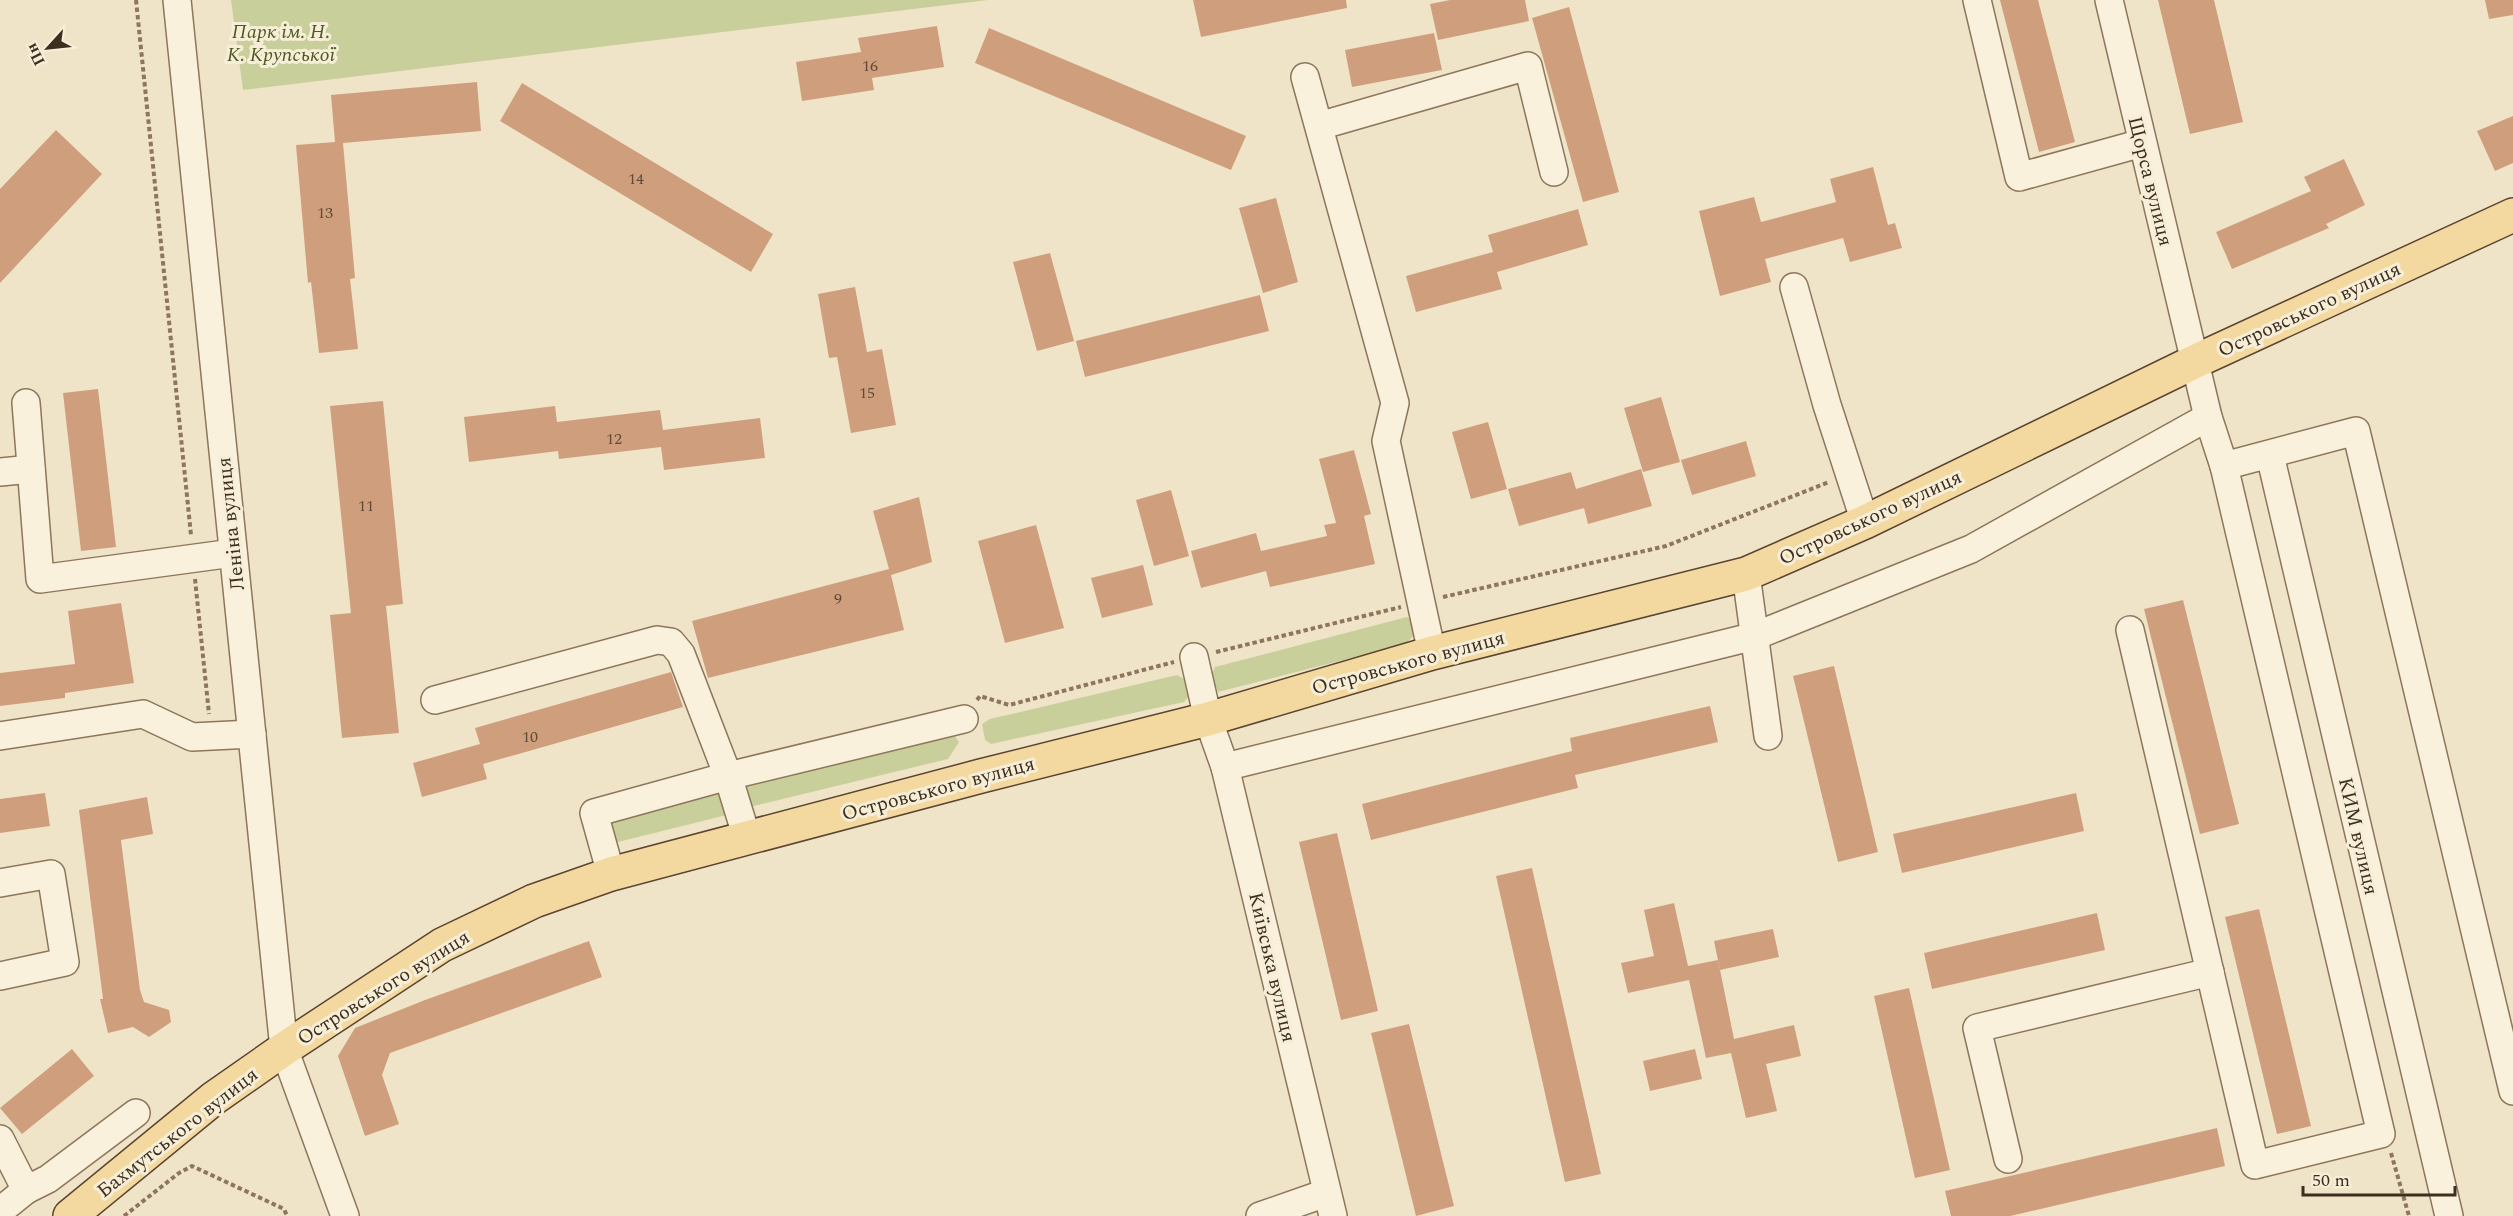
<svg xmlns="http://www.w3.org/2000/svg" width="2513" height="1216" viewBox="0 0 2513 1216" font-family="Spectral,serif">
<rect width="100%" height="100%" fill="#f0e4c8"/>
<!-- green -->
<g fill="#c9cf9b">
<path d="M231,0H988L243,90Z"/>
<path d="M1407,617L1416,624L1413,636L1406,644L1218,692L1211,675L1215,667Z"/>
<path d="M1177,675L1184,679L1188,697L1184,702L991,744L985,740L982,724L990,719Z"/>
<path d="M954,735L959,742L948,759L745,808L741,786Z"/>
<path d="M726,790L731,814L614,843L609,820Z"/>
</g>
<!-- building -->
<g fill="#cf9f7d">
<path d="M1193,0H1346L1347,8L1201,37Z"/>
<path d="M1450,0H1525L1529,21L1438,40L1430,4Z"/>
<path d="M2000,0H2038L2075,142L2039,152Z"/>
<path d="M2158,0H2214L2243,122L2190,134Z"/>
<path d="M2485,0H2513V15L2489,19Z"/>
<path d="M1569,7L1619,192L1583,202L1532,18Z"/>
<path d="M937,26L944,67L872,78L874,90L802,101L796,62L861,52L858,38Z"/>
<path d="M989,28L1246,136L1231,170L975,63Z"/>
<path d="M1434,33L1442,70L1352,87L1345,50Z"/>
<path d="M477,82L481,131L343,143L355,278L350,279L358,349L319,353L311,282L308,283L296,145L335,142L331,95Z"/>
<path d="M522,83L773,234L751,272L500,121Z"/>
<path d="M2513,116V163L2495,171L2477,131Z"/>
<path d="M56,130L102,174L0,283V189Z"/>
<path d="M2344,159L2365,205L2326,224L2329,228L2232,269L2216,232L2311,191L2304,177Z"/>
<path d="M1873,167L1888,225L1895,223L1902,248L1850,262L1843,238L1765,259L1771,282L1720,296L1699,211L1754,197L1761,222L1836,202L1830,179Z"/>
<path d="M1276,198L1298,282L1263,293L1239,208Z"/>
<path d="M1578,209L1588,245L1497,272L1502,289L1416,312L1406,276L1493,252L1488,235Z"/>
<path d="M1050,253L1074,341L1037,351L1013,262Z"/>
<path d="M855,287L867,352L882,349L896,425L851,433L837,357L829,358L818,294Z"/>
<path d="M1260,295L1269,331L1085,377L1076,341Z"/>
<path d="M98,389L116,547L81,551L63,393Z"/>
<path d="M1661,397L1680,462L1643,472L1624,408Z"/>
<path d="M383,401L403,604L386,606L399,733L342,738L330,615L351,613L330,406Z"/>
<path d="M555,406L557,422L660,410L663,430L760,418L765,458L664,470L661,447L559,459L558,451L469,462L464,417Z"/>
<path d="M1488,422L1507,489L1471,499L1452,432Z"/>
<path d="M1746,441L1756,476L1692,495L1681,460Z"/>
<path d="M1354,450L1371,514L1364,516L1375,564L1270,587L1266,571L1201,588L1191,551L1256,533L1261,551L1327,536L1324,525L1336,523L1319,459Z"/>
<path d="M1641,469L1652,506L1588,524L1584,508L1519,526L1508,489L1571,472L1576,489Z"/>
<path d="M1171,490L1189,556L1154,566L1136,500Z"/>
<path d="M919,497L932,562L891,575L904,630L708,678L692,621L889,569L873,511Z"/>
<path d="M1036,525L1064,628L1005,643L978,541Z"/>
<path d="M1143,565L1153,605L1102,618L1091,578Z"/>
<path d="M2183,600L2239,824L2200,834L2144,609Z"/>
<path d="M121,603L134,683L65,693V698L0,706V673L75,664L68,611Z"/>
<path d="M1834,666L1878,852L1838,862L1793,676Z"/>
<path d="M671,672L683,707L483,764L487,779L422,797L413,763L480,744L475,728Z"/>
<path d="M1710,706L1718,742L1575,775L1578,788L1371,840L1362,804L1572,751L1570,738Z"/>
<path d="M45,793L50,826L0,833V799Z"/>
<path d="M2076,793L2084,831L1902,873L1893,834Z"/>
<path d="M147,797L153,834L121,840L140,990L144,1002L169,1010L171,1022L149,1037L133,1027L108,1033L100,999H103L79,810Z"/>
<path d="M1337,833L1378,1011L1341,1020L1299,842Z"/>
<path d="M1532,868L1601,1174L1565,1182L1496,876Z"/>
<path d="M1674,903L1688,966L1718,960L1734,1039L1794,1025L1801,1056L1766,1064L1777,1111L1746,1118L1731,1053L1706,1058L1689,980L1628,993L1621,963L1654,956L1644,910Z"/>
<path d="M2259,909L2311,1126L2277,1134L2225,917Z"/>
<path d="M2097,913L2105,950L1932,989L1924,953Z"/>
<path d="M1773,929L1779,957L1720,970L1714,941Z"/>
<path d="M589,941L602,977L390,1053L382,1075L399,1124L365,1136L338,1056L355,1028L425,1000Z"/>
<path d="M1909,988L1950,1170L1915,1178L1874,996Z"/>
<path d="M1409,1024L1454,1206L1416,1216L1371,1033Z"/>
<path d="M72,1049L94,1076L22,1134L0,1108Z"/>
<path d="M1695,1049L1702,1079L1650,1091L1643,1061Z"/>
<path d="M2217,1128L2225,1166L2010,1216H1951L1945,1191Z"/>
</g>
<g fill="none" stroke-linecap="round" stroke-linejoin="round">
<defs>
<g id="minor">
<path d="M177,0L284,1049L345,1216"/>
<path d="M1977,0L2019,177L2142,143"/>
<path d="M2109,0L2208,417L2224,466L2356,431L2513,1091"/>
<path d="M1305,77L1395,403L1386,441L1432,653"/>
<path d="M1319,126L1528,66L1554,172"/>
<path d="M1794,287L1827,405L1865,522"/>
<path d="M26,403L40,579L233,553"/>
<path d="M2270,455L2449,1216"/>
<path d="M0,472L31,469"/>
<path d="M1746,574L1768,736"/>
<path d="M2130,630L2255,1165L2381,1134L2224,466"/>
<path d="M1194,657L1208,719L1225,767L1333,1216"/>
<path d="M435,700L657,640L671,642L681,654L728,776L747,838"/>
<path d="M0,736L143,714L192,737L252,734"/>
<path d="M1225,767L1755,636L1971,549L2208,417"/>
<path d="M611,874L594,813L728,776L964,719"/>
<path d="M0,883L51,874L65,962L0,976"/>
<path d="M0,1139L26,1190L0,1211"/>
<path d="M2008,1159L1977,1028L2210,972"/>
<path d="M26,1190L48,1179L136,1113"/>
<path d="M1260,1216L1326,1193"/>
</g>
<path id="major" d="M70,1216L214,1098L284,1049L442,945L534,901L611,874L981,776L1208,719L1432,653L1746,574L1865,522L2196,361L2513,215"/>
</defs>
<!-- minor casing -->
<use href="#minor" stroke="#8d765c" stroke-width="30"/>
<!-- major casing -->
<use href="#major" stroke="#5b4430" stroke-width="36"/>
<!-- path -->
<g stroke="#8d765c" stroke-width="4" stroke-dasharray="4.5 3" stroke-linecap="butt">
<path d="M136,0L191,535"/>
<path d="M195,579L209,714"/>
<path d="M1443,597L1666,546L1829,482"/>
<path d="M1216,652L1401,607"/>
<path d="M977,700L980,696L1009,705L1174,662"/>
<path d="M2391,1153L2409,1216"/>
<path d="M124,1216L179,1173L192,1166L284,1209L287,1216"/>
</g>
<!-- minor -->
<use href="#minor" stroke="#faf1dc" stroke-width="27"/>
<!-- major -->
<use href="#major" stroke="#f3d9a0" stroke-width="33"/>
</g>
<g text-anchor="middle" stroke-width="6" stroke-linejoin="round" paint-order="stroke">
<!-- number labels -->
<g font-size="16" fill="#624a37">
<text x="870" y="71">16</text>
<text x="636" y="184">14</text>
<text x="325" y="218">13</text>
<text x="867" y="398">15</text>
<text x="614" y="444">12</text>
<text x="366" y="511">11</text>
<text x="838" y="604">9</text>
<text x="530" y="742">10</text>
</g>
<!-- park labels -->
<g font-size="20" font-style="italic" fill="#4d5a26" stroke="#f7eed8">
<text x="281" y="38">Парк ім. Н.<tspan x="281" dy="23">К. Крупської</tspan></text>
</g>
<!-- street labels -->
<g font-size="20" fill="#3d2e20" stroke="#f7eed8">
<text transform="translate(2151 181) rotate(76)" y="7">Щорса вулиця</text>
<text transform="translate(2309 309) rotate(-25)" y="7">Островського вулиця</text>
<text transform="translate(1870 517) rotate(-25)" y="7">Островського вулиця</text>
<text transform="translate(230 524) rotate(-96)" y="7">Леніна вулиця</text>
<text transform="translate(1408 662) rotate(-15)" y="7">Островського вулиця</text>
<text transform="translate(938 788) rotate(-15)" y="7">Островського вулиця</text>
<text transform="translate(2359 836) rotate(77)" y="7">КИМ вулиця</text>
<text transform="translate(1273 967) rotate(77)" y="7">Київська вулиця</text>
<text transform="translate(383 987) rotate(-32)" y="7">Островського вулиця</text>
<text transform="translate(177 1132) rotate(-38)" y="7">Бахмутського вулиця</text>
</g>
</g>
<!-- north arrow -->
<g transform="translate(48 48) rotate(243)" stroke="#f7eed8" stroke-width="4.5" paint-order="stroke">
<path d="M0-4.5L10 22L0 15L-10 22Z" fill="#3d2e20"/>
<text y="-9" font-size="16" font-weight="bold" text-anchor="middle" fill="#3d2e20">Пн</text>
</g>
<!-- scale -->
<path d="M2303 1186v9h152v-9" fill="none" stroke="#3d2e20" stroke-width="3"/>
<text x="2312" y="1186" font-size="18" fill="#3d2e20" stroke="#f7eed8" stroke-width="4.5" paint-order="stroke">50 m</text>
</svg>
